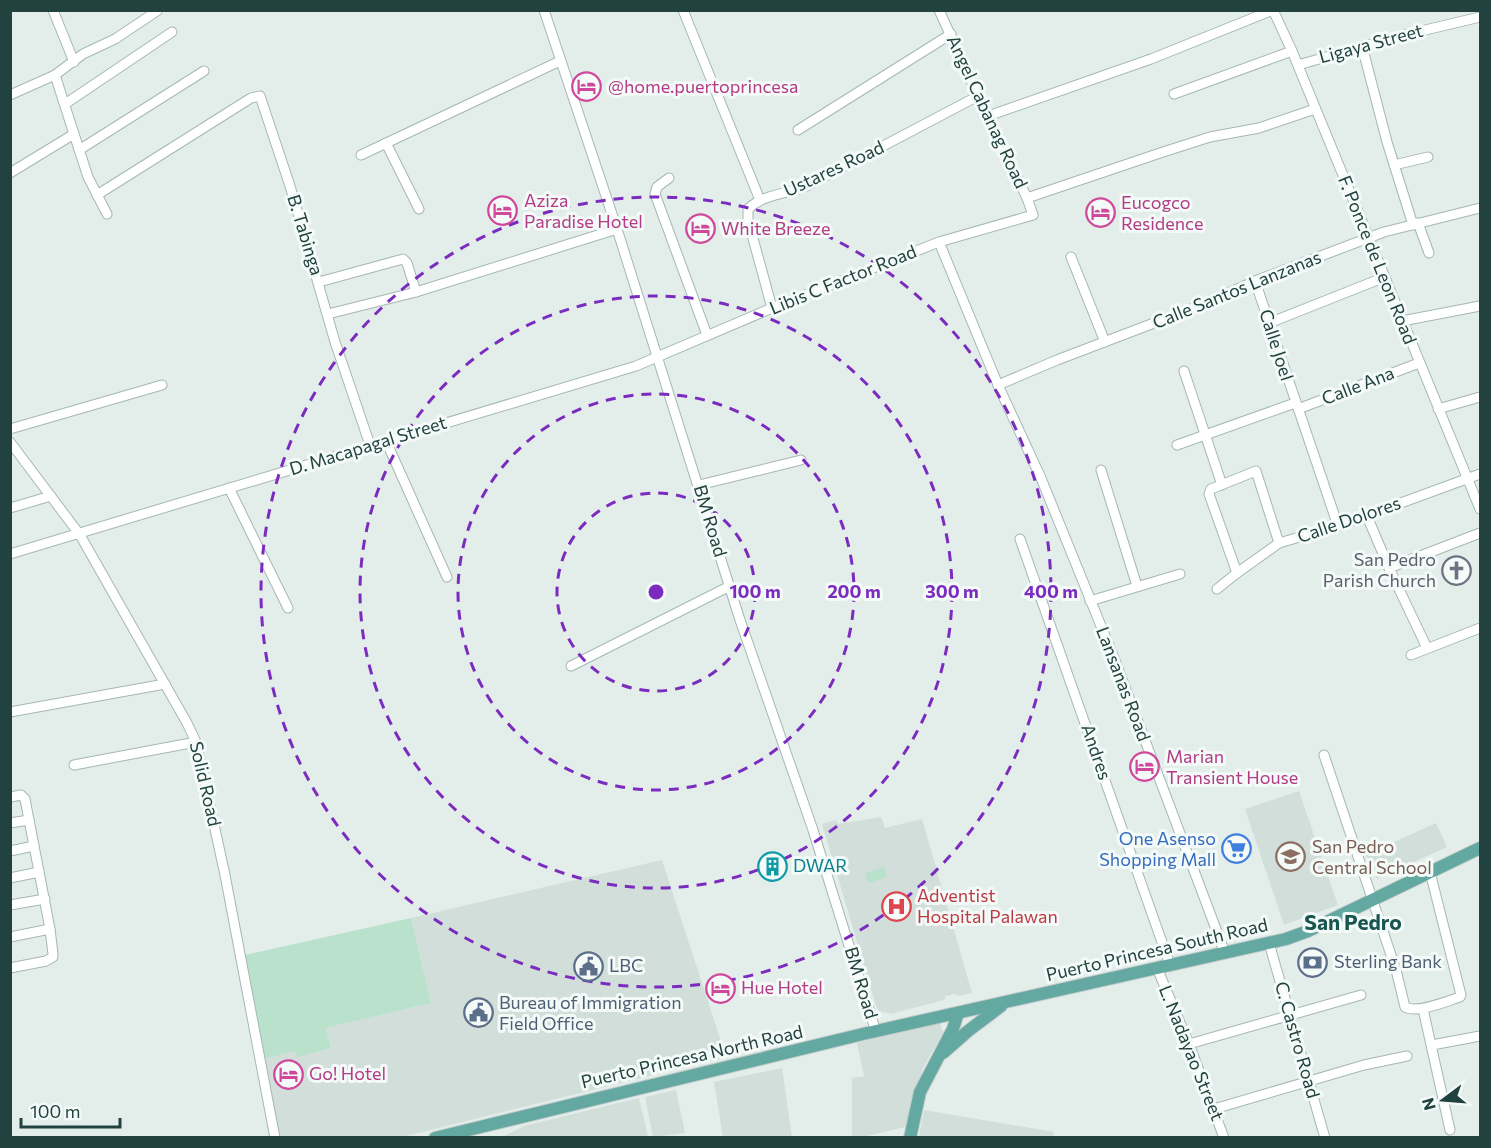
<svg xmlns="http://www.w3.org/2000/svg" width="1491" height="1148" viewBox="0 0 1491 1148" font-family="Commissioner,sans-serif">
<rect width="100%" height="100%" fill="#e3eeeb"/>
<!-- built -->
<g fill="#d1deda">
<path d="M1299,791L1338,905L1284,925L1245,809Z"/>
<path d="M881,817L885,828L922,819L972,993L959,996L954,994L946,996L944,1000L891,1014L879,1011L876,1006L822,824L836,820L838,824Z"/>
<path d="M1436,823L1447,847L1377,879L1366,855Z"/>
<path d="M662,860L726,1057L398,1138L280,1137L264,1059L295,1051L297,1056L331,1048L326,1028L431,1003L411,918Z"/>
<path d="M940,1022L943,1033L923,1068L905,1127L863,1137L852,1138V1078L864,1076L857,1043Z"/>
<path d="M782,1068L792,1137H723L714,1082Z"/>
<path d="M676,1090L685,1133L653,1137L645,1097Z"/>
<path d="M639,1098L648,1137H502L524,1126Z"/>
<path d="M924,1110L1054,1132L1053,1137H919Z"/>
</g>
<!-- green -->
<g fill="#bae1cb">
<path d="M884,867L887,877L868,883L865,873Z"/>
<path d="M411,918L431,1003L326,1028L331,1048L297,1057L295,1051L264,1059L245,955Z"/>
</g>
<g fill="none" stroke-linecap="round" stroke-linejoin="round">
<defs>
<g id="minor">
<path d="M53,10L74,62"/>
<path d="M544,10L617,229L740,620L813,830L876,1032"/>
<path d="M683,10L760,200"/>
<path d="M1273,10L1292,51L1480,509"/>
<path d="M1362,46L1387,142L1413,225L1418,223L1429,253"/>
<path d="M1298,65L1400,36L1480,17"/>
<path d="M1174,94L1292,51"/>
<path d="M10,95L55,75L83,54L115,39L157,11"/>
<path d="M65,104L172,32"/>
<path d="M988,116L1151,59L1273,10"/>
<path d="M798,130L951,34"/>
<path d="M74,134L88,177L107,214"/>
<path d="M386,143L419,209"/>
<path d="M79,150L204,71"/>
<path d="M361,155L560,61"/>
<path d="M1394,165L1428,157"/>
<path d="M10,173L74,134L55,75"/>
<path d="M669,178L657,187L655,194L707,335"/>
<path d="M97,195L251,98L260,96L290,186L335,342L370,445"/>
<path d="M1027,198L1163,152L1210,137L1259,128L1315,109"/>
<path d="M939,242L998,385L1041,478L1114,658L1225,953"/>
<path d="M1071,257L1105,342"/>
<path d="M1255,281L1338,526"/>
<path d="M319,282L403,259L407,263L416,292"/>
<path d="M772,308L748,220V209C763,194 788,194 807,186L978,96"/>
<path d="M328,314L416,292L617,229"/>
<path d="M1402,321L1480,306"/>
<path d="M1269,323L1385,277"/>
<path d="M1184,371L1222,485"/>
<path d="M998,385L1057,360L1196,307L1255,281L1384,232L1480,208"/>
<path d="M1298,409L1419,363"/>
<path d="M1438,409L1480,397"/>
<path d="M10,429L162,385"/>
<path d="M386,441L447,577"/>
<path d="M10,442L80,535L187,723L196,742L225,875L275,1138"/>
<path d="M1177,445L1295,403"/>
<path d="M1101,470L1137,586"/>
<path d="M699,485L801,460"/>
<path d="M229,488L288,608"/>
<path d="M10,508L51,496"/>
<path d="M1367,516L1389,568L1427,648"/>
<path d="M1020,539L1170,965"/>
<path d="M10,554L636,366L772,308L939,242L1033,215L1027,198L978,96L939,10"/>
<path d="M1389,568L1480,533"/>
<path d="M1237,573L1209,494L1211,489L1256,471L1279,543"/>
<path d="M1217,589L1237,573L1279,543L1338,526L1480,474"/>
<path d="M1090,601L1180,574"/>
<path d="M1411,655L1480,628"/>
<path d="M571,666L730,586"/>
<path d="M10,712L165,684"/>
<path d="M1324,755L1396,970L1405,1007C1417,1014 1447,1001 1460,997L1461,995L1430,872"/>
<path d="M74,765L196,742"/>
<path d="M10,797L21,795L25,799L50,929L53,954V957L46,961L10,968"/>
<path d="M10,823L29,820"/>
<path d="M10,851L34,846"/>
<path d="M10,878L39,872"/>
<path d="M10,905L45,899"/>
<path d="M10,937L50,929"/>
<path d="M1269,943L1325,1138"/>
<path d="M1157,968L1189,1044L1224,1138"/>
<path d="M1423,1009L1450,1130"/>
<path d="M1189,1044L1361,995"/>
<path d="M1432,1045L1480,1036"/>
<path d="M1214,1109L1364,1065L1407,1056"/>
</g>
<g id="major">
<path d="M943,1053L968,1031L1001,1006"/>
<path d="M435,1138L863,1034L1286,939L1308,931L1480,848"/>
<path d="M910,1138L920,1092L953,1029L958,1013"/>
</g>
</defs>
<!-- minor casing -->
<use href="#minor" stroke="#a5b7b4" stroke-width="11"/>
<!-- major casing -->
<use href="#major" stroke="#c1cac9" stroke-width="14"/>
<!-- minor -->
<use href="#minor" stroke="#fff" stroke-width="9"/>
<!-- major -->
<use href="#major" stroke="#63a8a1" stroke-width="12"/>
</g>
<!-- distance rings -->
<g fill="none" stroke="#7b2cbf" stroke-width="3" stroke-dasharray="10 8">
<circle cx="656" cy="592" r="99"/>
<circle cx="656" cy="592" r="198"/>
<circle cx="656" cy="592" r="296"/>
<circle cx="656" cy="592" r="395"/>
</g>
<!-- icons -->
<defs>
<symbol id="hotel-ring" viewBox="-11 -11 22 22"><circle r="9.5" fill="#f4faf8" stroke="#d1479c" stroke-width="1.5"/><path d="M-6-4.5h1.5V1H6V5H4.5V3h-9V5H-6ZM-4 0a1.8 1.8 0 1 1 3.6 0ZM.5 0V-2.5h3Q6-2.5 6 0Z" fill="#d1479c"/></symbol>
<symbol id="church-ring" viewBox="-11 -11 22 22"><circle r="9.5" fill="#f4faf8" stroke="#6b7280" stroke-width="1.5"/><path d="M-1.2-6h2.4v3.5h3.3v2.4h-3.3V6h-2.4V-.1h-3.3v-2.4h3.3Z" fill="#6b7280"/></symbol>
<symbol id="supermarket-ring" viewBox="-11 -11 22 22"><circle r="9.5" fill="#f4faf8" stroke="#3f7fe0" stroke-width="1.5"/><path d="M-6-5.5h2.5l.6 2H6L4.5 2H-2.5L-4.4-4H-6ZM-1.5 3.2a1.3 1.3 0 1 0 .1 0ZM3 3.2a1.3 1.3 0 1 0 .1 0Z" fill="#3f7fe0"/></symbol>
<symbol id="school-ring" viewBox="-11 -11 22 22"><circle r="9.5" fill="#f4faf8" stroke="#8d6e63" stroke-width="1.5"/><path d="M0-5L7-2L0 1L-7-2ZM-4 1L0 2.5L4 1V4Q0 6-4 4Z" fill="#8d6e63"/></symbol>
<symbol id="building-ring" viewBox="-11 -11 22 22"><circle r="9.5" fill="#f4faf8" stroke="#0f9aa8" stroke-width="1.5"/><path d="M-4-6H4V6H1V3H-1V6H-4ZM-2.5-4.3h1.7v1.8h-1.7ZM.8-4.3h1.7v1.8H.8ZM-2.5-1h1.7V.8h-1.7ZM.8-1h1.7V.8H.8Z" fill="#0f9aa8"/></symbol>
<symbol id="hospital-ring" viewBox="-11 -11 22 22"><circle r="9.5" fill="#f4faf8" stroke="#e0444e" stroke-width="1.5"/><path d="M-5-5h3v3.5h4V-5h3V5h-3V1.5h-4V5h-3Z" fill="#e0444e"/></symbol>
<symbol id="bank-ring" viewBox="-11 -11 22 22"><circle r="9.5" fill="#f4faf8" stroke="#5c6f8a" stroke-width="1.5"/><path d="M-6-4H6V4H-6ZM0-2.3a2.3 2.3 0 1 0 0 4.6a2.3 2.3 0 1 0 0-4.6Z" fill="#5c6f8a"/></symbol>
<symbol id="civic-ring" viewBox="-11 -11 22 22"><circle r="9.5" fill="#f4faf8" stroke="#5c6f8a" stroke-width="1.5"/><path d="M-.6-6.5H3V-4.5H.6V-3L4-1V1h2V6H-6V1h2V-1L-.6-3ZM-1.2 2.5V6h2.4V2.5Z" fill="#5c6f8a"/></symbol>
</defs>
<g fill-rule="evenodd">
<use href="#hotel-ring" x="570" y="70" width="33" height="33"/>
<use href="#hotel-ring" x="486" y="194" width="33" height="33"/>
<use href="#hotel-ring" x="1084" y="196" width="33" height="33"/>
<use href="#hotel-ring" x="684" y="212" width="33" height="33"/>
<use href="#church-ring" x="1440" y="554" width="33" height="33"/>
<use href="#hotel-ring" x="1128" y="750" width="33" height="33"/>
<use href="#supermarket-ring" x="1220" y="832" width="33" height="33"/>
<use href="#school-ring" x="1274" y="840" width="33" height="33"/>
<use href="#building-ring" x="756" y="850" width="33" height="33"/>
<use href="#hospital-ring" x="880" y="890" width="33" height="33"/>
<use href="#bank-ring" x="1296" y="946" width="33" height="33"/>
<use href="#civic-ring" x="572" y="950" width="33" height="33"/>
<use href="#hotel-ring" x="704" y="972" width="33" height="33"/>
<use href="#civic-ring" x="462" y="996" width="33" height="33"/>
<use href="#hotel-ring" x="272" y="1058" width="33" height="33"/>
</g>
<g text-anchor="middle" stroke-width="6" stroke-linejoin="round" paint-order="stroke">
<!-- street labels -->
<g font-size="18" fill="#21423e" stroke="#f4faf8">
<text transform="translate(1371 44) rotate(-15)" y="6">Ligaya Street</text>
<text transform="translate(987 112) rotate(65)" y="6">Angel Cabanag Road</text>
<text transform="translate(834 169) rotate(-25)" y="6">Ustares Road</text>
<text transform="translate(305 235) rotate(73)" y="6">B. Tabinga</text>
<text transform="translate(1377 260) rotate(68)" y="6">F. Ponce de Leon Road</text>
<text transform="translate(843 280) rotate(-22)" y="6">Libis C Factor Road</text>
<text transform="translate(1237 290) rotate(-22)" y="6">Calle Santos Lanzanas</text>
<text transform="translate(1276 345) rotate(72)" y="6">Calle Joel</text>
<text transform="translate(1358 386) rotate(-21)" y="6">Calle Ana</text>
<text transform="translate(368 446) rotate(-17)" y="6">D. Macapagal Street</text>
<text transform="translate(1349 520) rotate(-19)" y="6">Calle Dolores</text>
<text transform="translate(710 521) rotate(73)" y="6">BM Road</text>
<text transform="translate(1123 684) rotate(69)" y="6">Lansanas Road</text>
<text transform="translate(1096 752) rotate(71)" y="6">Andres</text>
<text transform="translate(205 784) rotate(77)" y="6">Solid Road</text>
<text transform="translate(1157 950) rotate(-13)" y="6">Puerto Princesa South Road</text>
<text transform="translate(861 983) rotate(73)" y="6">BM Road</text>
<text transform="translate(1297 1040) rotate(74)" y="6">C. Castro Road</text>
<text transform="translate(1191 1053) rotate(68)" y="6">L. Nadayao Street</text>
<text transform="translate(692 1057) rotate(-13)" y="6">Puerto Princesa North Road</text>
</g>
<!-- hotel labels -->
<g font-size="18" fill="#b23c85" stroke="#f4faf8" text-anchor="start">
<text x="608" y="93">@home.puertoprincesa</text>
<text x="524" y="207">Aziza<tspan x="524" dy="21">Paradise Hotel</tspan></text>
<text x="1121" y="209">Eucogco<tspan x="1121" dy="21">Residence</tspan></text>
<text x="721" y="235">White Breeze</text>
<text x="1166" y="763">Marian<tspan x="1166" dy="21">Transient House</tspan></text>
<text x="741" y="994">Hue Hotel</text>
<text x="309" y="1080">Go! Hotel</text>
</g>
<!-- worship labels -->
<g font-size="18" fill="#5b616d" stroke="#f4faf8" text-anchor="end">
<text x="1436" y="566">San Pedro<tspan x="1436" dy="21">Parish Church</tspan></text>
</g>
<!-- shop labels -->
<g font-size="18" fill="#366cbe" stroke="#f4faf8" text-anchor="end">
<text x="1216" y="845">One Asenso<tspan x="1216" dy="21">Shopping Mall</tspan></text>
</g>
<!-- education labels -->
<g font-size="18" fill="#785e54" stroke="#f4faf8" text-anchor="start">
<text x="1312" y="853">San Pedro<tspan x="1312" dy="21">Central School</tspan></text>
</g>
<!-- culture labels -->
<g font-size="18" fill="#0d838f" stroke="#f4faf8" text-anchor="start">
<text x="793" y="872">DWAR</text>
</g>
<!-- health labels -->
<g font-size="18" fill="#be3a42" stroke="#f4faf8" text-anchor="start">
<text x="917" y="902">Adventist<tspan x="917" dy="21">Hospital Palawan</tspan></text>
</g>
<!-- service labels -->
<g font-size="18" fill="#4e5e75" stroke="#f4faf8" text-anchor="start">
<text x="1334" y="968">Sterling Bank</text>
<text x="609" y="972">LBC</text>
<text x="499" y="1009">Bureau of Immigration<tspan x="499" dy="21">Field Office</tspan></text>
</g>
<!-- quarter labels -->
<g font-size="21" font-weight="bold" fill="#1a5650" stroke="#f4faf8">
<text x="1353" y="930">San Pedro</text>
</g>
</g>
<circle cx="656" cy="592" r="9" fill="#7b2cbf" stroke="#f4faf8" stroke-width="3"/>
<g font-size="18" text-anchor="middle" font-weight="bold" fill="#7b2cbf" stroke="#f4faf8" stroke-width="6" stroke-linejoin="round" paint-order="stroke">
<text x="755" y="598">100 m</text>
<text x="854" y="598">200 m</text>
<text x="952" y="598">300 m</text>
<text x="1051" y="598">400 m</text>
</g>
<!-- border -->
<rect width="1491" height="1148" fill="none" stroke="#21423e" stroke-width="24"/>
<!-- north arrow -->
<g transform="translate(1443 1100) rotate(254)" stroke="#f4faf8" stroke-width="4.5" paint-order="stroke">
<path d="M0-4.5L10 22L0 15L-10 22Z" fill="#21423e"/>
<text y="-9" font-size="16" font-weight="bold" text-anchor="middle" fill="#21423e">N</text>
</g>
<!-- scale -->
<path d="M21 1118v9h99v-9" fill="none" stroke="#21423e" stroke-width="3"/>
<text x="30" y="1118" font-size="18" fill="#21423e" stroke="#f4faf8" stroke-width="4.5" paint-order="stroke">100 m</text>
</svg>
